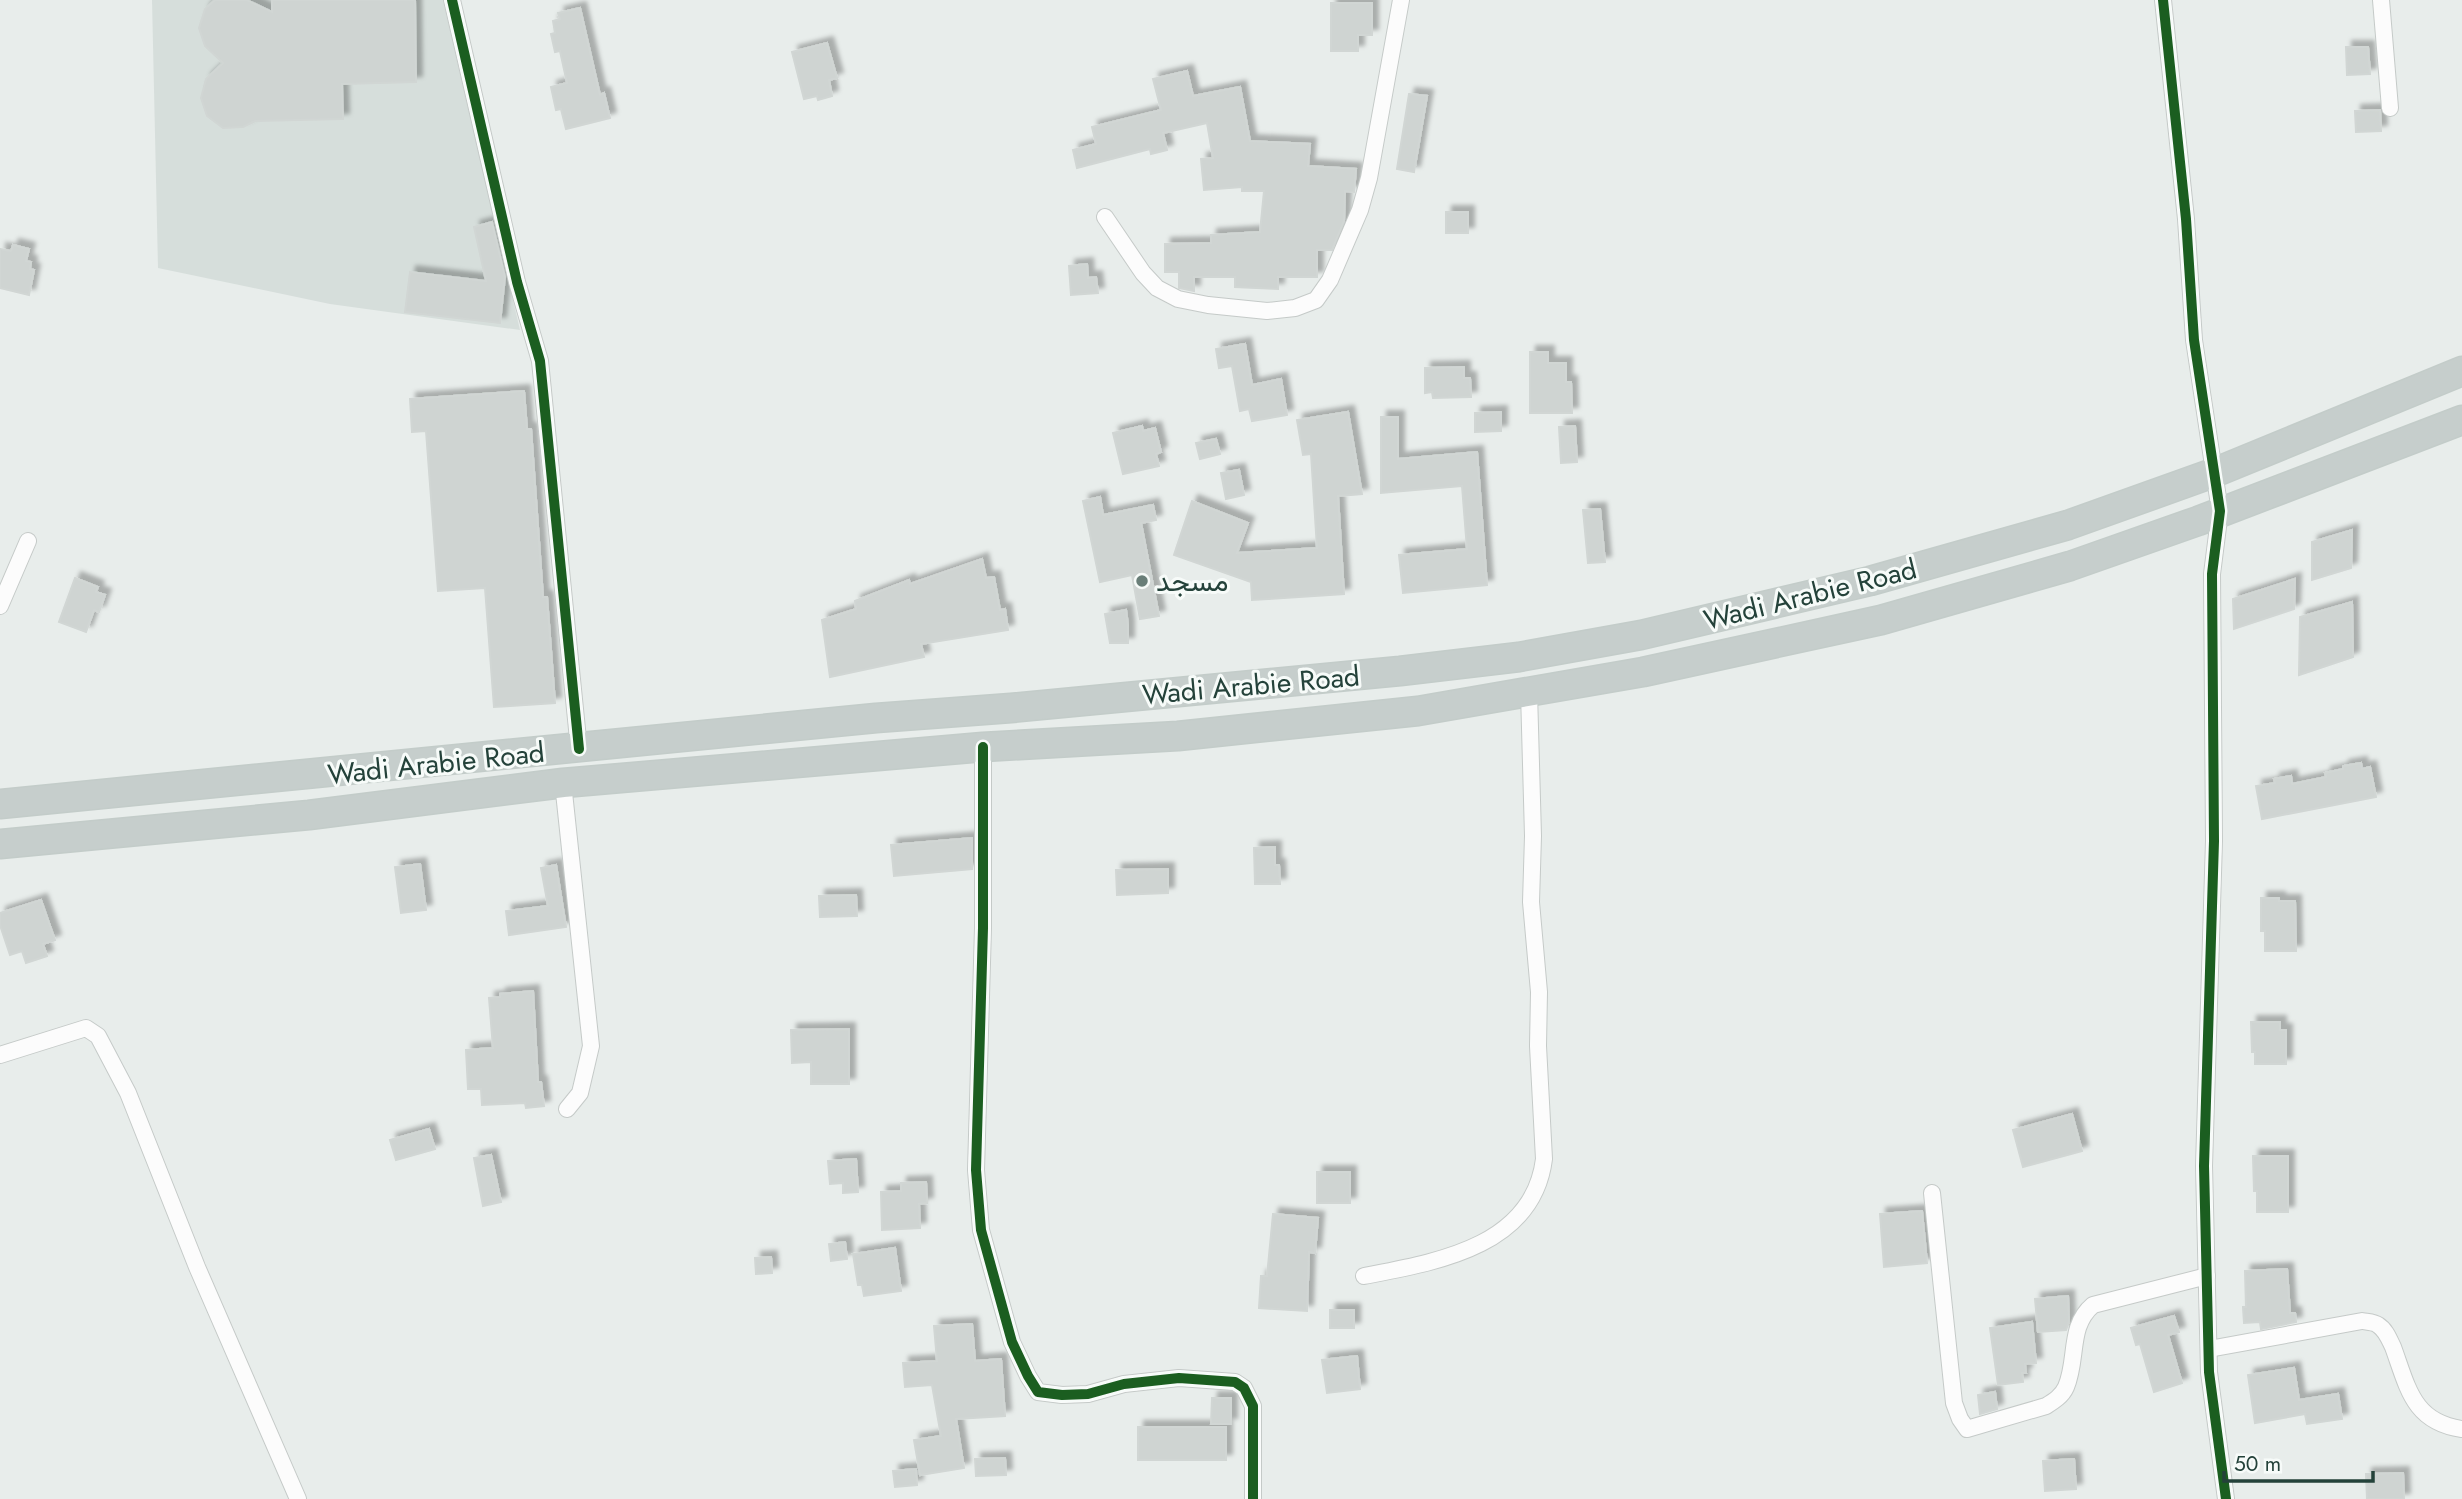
<svg xmlns="http://www.w3.org/2000/svg" width="2462" height="1499" viewBox="0 0 2462 1499" font-family="Jost,Vazirmatn,sans-serif">
<defs>
<filter id="shadow"><feDropShadow dx="6" dy="-6" stdDeviation="2" flood-color="#0004"/></filter>
</defs>
<rect width="100%" height="100%" fill="#e8edeb"/>
<!-- built -->
<path fill="#d6dedb" d="M152,0H443L520,330L330,304L158,268Z"/>
<!-- building -->
<g fill="#cfd4d2" stroke="#d1d6d4" stroke-width="2" filter="url(#shadow)">
<path d="M215,0H247L272,12V0H415L416,82L342,84L343,119L255,121L243,127L223,128L207,116L201,98L206,79L223,63L205,46L199,28L205,9Z"/>
<path d="M1331,3H1372V35H1358V51H1331Z"/>
<path d="M580,8L600,95L604,93L610,118L566,129L561,109L556,110L551,87L567,83L560,51L555,52L551,34L555,33L553,21L560,19L558,13Z"/>
<path d="M827,43L837,78L829,80L832,96L818,100L817,96L804,99L792,52Z"/>
<path d="M2346,47H2368L2370,74L2347,75Z"/>
<path d="M1187,71L1193,96L1240,87L1250,141L1310,144L1308,166L1356,169L1354,192L1345,191L1344,221L1332,250H1317V277H1278V289L1235,287V277H1194V291L1179,288V272H1165V244L1211,243V235L1260,232L1264,191H1242V187L1204,190L1201,159L1213,158L1207,123L1163,133L1167,150L1151,154L1150,149L1077,168L1073,150L1096,144L1092,127L1161,110L1153,79Z"/>
<path d="M1409,94L1427,96L1414,172L1397,169Z"/>
<path d="M2380,110L2381,131L2356,132L2355,111Z"/>
<rect x="1446" y="212" width="22" height="21"/>
<path d="M492,222L505,277L500,323L405,312L410,272L486,281L474,227Z"/>
<path d="M13,245L29,249L26,261L31,262L30,269L34,270L29,295L0,288V249L11,251Z"/>
<path d="M1087,264L1088,278L1096,277L1098,293L1071,295L1069,266Z"/>
<path d="M1245,344L1252,385L1281,379L1287,415L1252,421L1249,409L1240,411L1232,366L1219,368L1216,349Z"/>
<path d="M1530,352H1548V363H1566V382H1571L1572,413H1530Z"/>
<path d="M1464,367V378H1470L1471,397L1433,398L1432,392L1425,393V368Z"/>
<path d="M524,391L527,429H531L543,597H547L555,703L494,707L485,588L438,591L426,431L412,432L410,399Z"/>
<path d="M1348,412L1362,494L1338,496L1344,594L1252,600L1251,582L1174,555L1192,501L1248,523L1237,553L1317,548L1311,454L1303,455L1297,420Z"/>
<path d="M1501,412V431L1475,432V413Z"/>
<path d="M1381,417H1398V459L1477,452L1487,585L1403,593L1399,555L1467,549L1462,486L1381,493Z"/>
<path d="M1142,426L1143,431L1155,428L1161,452L1156,454L1159,466L1123,474L1113,433Z"/>
<path d="M1575,426L1577,462L1561,463L1559,427Z"/>
<path d="M1216,439L1220,454L1200,459L1196,443Z"/>
<path d="M1239,470L1244,495L1226,499L1221,473Z"/>
<path d="M1100,497L1103,515L1153,505L1156,520L1141,523L1159,616L1140,619L1132,575L1100,582L1083,501Z"/>
<path d="M1600,509L1605,562L1588,563L1583,510Z"/>
<path d="M2352,530L2351,568L2312,580V542Z"/>
<path d="M982,559L986,578L994,577L1000,610L1005,609L1008,630L921,644L924,657L830,677L822,620L856,609L855,601L909,580L910,584Z"/>
<path d="M75,578L98,587L96,592L105,595L99,612L94,610L86,632L59,622Z"/>
<path d="M2295,579L2294,609L2234,629L2233,599Z"/>
<path d="M2352,602L2353,657L2299,675L2300,617Z"/>
<path d="M1126,610L1128,625V643H1110L1105,614Z"/>
<path d="M2361,763L2362,769L2370,767L2376,797L2262,819L2256,786L2275,783L2274,779L2291,776L2292,784L2326,777L2325,773L2343,769V766Z"/>
<path d="M972,838V869L894,876L891,845Z"/>
<path d="M1275,847V865H1279L1280,884H1255L1254,848Z"/>
<path d="M420,864L426,910L401,913L395,867Z"/>
<path d="M556,865L566,927L509,935L506,911L548,906L541,868Z"/>
<path d="M1168,869V893L1117,895L1116,870Z"/>
<path d="M856,895L857,916L820,917L819,896Z"/>
<path d="M2261,898H2279V901H2295L2296,951H2265V931H2261Z"/>
<path d="M41,900L55,940L43,944L47,956L26,963L22,951L10,955L0,925V913Z"/>
<path d="M533,991L538,1082H541L544,1106L526,1108L525,1103L482,1105L481,1089H468L466,1050L493,1048L489,998L500,997V994Z"/>
<path d="M2251,1022H2280V1030H2286V1064H2255V1052H2252Z"/>
<path d="M849,1029V1084H811V1062L792,1063L791,1030Z"/>
<path d="M2072,1114L2082,1151L2023,1167L2013,1130Z"/>
<path d="M429,1129L435,1149L396,1160L390,1140Z"/>
<path d="M491,1155L501,1202L483,1206L474,1158Z"/>
<path d="M2253,1156H2288V1212H2257V1191H2254Z"/>
<path d="M856,1159L858,1192L843,1193V1183L830,1184L828,1161Z"/>
<rect x="1317" y="1172" width="33" height="31"/>
<path d="M926,1182L927,1203L919,1204L920,1228L882,1230L881,1192L901,1191V1183Z"/>
<path d="M1922,1211L1927,1263L1884,1267L1880,1214Z"/>
<path d="M1273,1214L1318,1218L1315,1253L1309,1252L1307,1311L1259,1308L1261,1276H1267Z"/>
<path d="M845,1242L847,1259L831,1261L829,1244Z"/>
<path d="M895,1248L901,1291L864,1296L862,1285H858L853,1254Z"/>
<path d="M771,1257L772,1273L756,1274L755,1258Z"/>
<path d="M2287,1269L2290,1313H2295L2296,1322L2261,1329L2260,1322L2244,1323L2243,1307H2246L2245,1271Z"/>
<path d="M2068,1296L2069,1321L2066,1330L2038,1332L2035,1299Z"/>
<rect x="1330" y="1310" width="24" height="18"/>
<path d="M2174,1316L2179,1332L2168,1335L2182,1383L2154,1392L2140,1344L2136,1345L2131,1328Z"/>
<path d="M2032,1322L2036,1363L2025,1364L2026,1373H2022L2023,1382L1998,1385L1990,1328Z"/>
<path d="M972,1324L975,1361L1001,1359L1005,1416L956,1419L964,1468L920,1475L914,1440L941,1436L932,1385L905,1387L903,1363L937,1361L934,1326Z"/>
<path d="M1357,1356L1360,1389L1327,1393L1322,1360Z"/>
<path d="M2294,1368L2299,1400L2338,1394L2342,1419L2307,1424L2305,1414L2255,1423L2248,1375Z"/>
<path d="M1995,1392L1997,1409L1980,1414L1978,1395Z"/>
<path d="M1212,1398H1231V1424H1211Z"/>
<rect x="1138" y="1427" width="88" height="33"/>
<path d="M1005,1458L1006,1475L976,1476L975,1459Z"/>
<path d="M2074,1459L2076,1489L2045,1491L2043,1461Z"/>
<path d="M916,1469L917,1485L895,1487L893,1471Z"/>
<path d="M2403,1473L2404,1499H2367L2366,1474Z"/>
</g>
<g fill="none" stroke-linecap="round" stroke-linejoin="round">
<defs>
<g id="minor">
<path d="M452,0L517,282L540,361L579,749"/>
<path d="M2163,0L2186,219L2194,340L2220,511L2212,574L2214,841L2204,1166L2209,1372L2226,1499"/>
<path d="M2381,0L2390,108"/>
<path d="M1105,217L1143,273L1157,288L1178,299L1208,305L1267,311L1295,308L1316,300L1330,280L1360,210L1369,178L1401,0"/>
<path d="M0,606L28,541"/>
<path d="M983,747V928L976,1170L981,1230L1012,1342L1028,1376L1038,1392L1062,1395L1088,1394L1124,1384L1179,1378L1235,1382L1244,1388L1253,1406V1499"/>
<path d="M563,783L591,1046L580,1093L567,1109"/>
<path d="M0,1055L86,1028L98,1036L128,1093L197,1267L298,1499"/>
<path d="M1932,1193L1954,1403L1960,1419L1967,1429L2046,1406C2054,1401 2062,1396 2066,1387C2078,1359 2068,1326 2093,1305L2207,1276"/>
<path d="M1364,1276C1436,1262 1533,1247 1544,1159L1538,1046L1539,992L1531,902L1533,836L1529,692"/>
<path d="M2209,1349L2362,1321C2367,1322 2374,1322 2378,1325C2386,1330 2389,1339 2393,1347C2408,1388 2413,1422 2462,1429"/>
</g>
<g id="trunk">
<path d="M0,804L876,718L1011,708L1400,671L1519,657L1641,635L1870,581L2068,525L2216,472L2462,371"/>
<path d="M0,844L309,815L563,783L983,747L1178,736L1418,711L1643,672L1881,620L2070,566L2198,521L2462,420"/>
</g>
</defs>
<!-- minor casing -->
<use href="#minor" stroke="#c5cac8" stroke-width="18"/>
<!-- trunk casing -->
<use href="#trunk" stroke="#c3ccc9" stroke-width="31"/>
<!-- minor -->
<use href="#minor" stroke="#fcfcfc" stroke-width="16"/>
<!-- trunk -->
<use href="#trunk" stroke="#c6cecc" stroke-width="28"/>
<defs>
<g id="cycleway">
<path d="M452,0L517,282L540,361L579,749"/>
<path d="M2163,0L2186,219L2194,340L2220,511L2212,574L2214,841L2204,1166L2209,1372L2226,1499"/>
<path d="M983,747V928L976,1170L981,1230L1012,1342L1028,1376L1038,1392L1062,1395L1088,1394L1124,1384L1179,1378L1235,1382L1244,1388L1253,1406V1499"/>
</g>
</defs>
<!-- cycleway casing -->
<use href="#cycleway" stroke="#f7fbf9" stroke-width="15"/>
<!-- cycleway -->
<use href="#cycleway" stroke="#1b5e20" stroke-width="10"/>
</g>
<!-- markers -->
<circle fill="#697e78" stroke="#f7fbf9" stroke-width="2.5" cx="1142" cy="581" r="7"/>
<g text-anchor="middle" stroke-width="6" stroke-linejoin="round" paint-order="stroke">
<!-- poi labels -->
<g font-size="28" fill="#24423a" stroke="#f7fbf9" text-anchor="start">
<text x="1156" y="591">مسجد</text>
</g>
<!-- street labels -->
<g font-size="28" fill="#24423a" stroke="#f7fbf9">
<text transform="translate(1810 594) rotate(-14)" y="10">Wadi Arabie Road</text>
<text transform="translate(1251 685) rotate(-5)" y="10">Wadi Arabie Road</text>
<text transform="translate(436 763) rotate(-6)" y="10">Wadi Arabie Road</text>
</g>
</g>
<!-- scale -->
<path d="M2224 1471v10h149v-10" fill="none" stroke="#24423a" stroke-width="3.5"/>
<text x="2234" y="1471" font-size="21" fill="#24423a" stroke="#f7fbf9" stroke-width="5" paint-order="stroke">50 m</text>
</svg>
